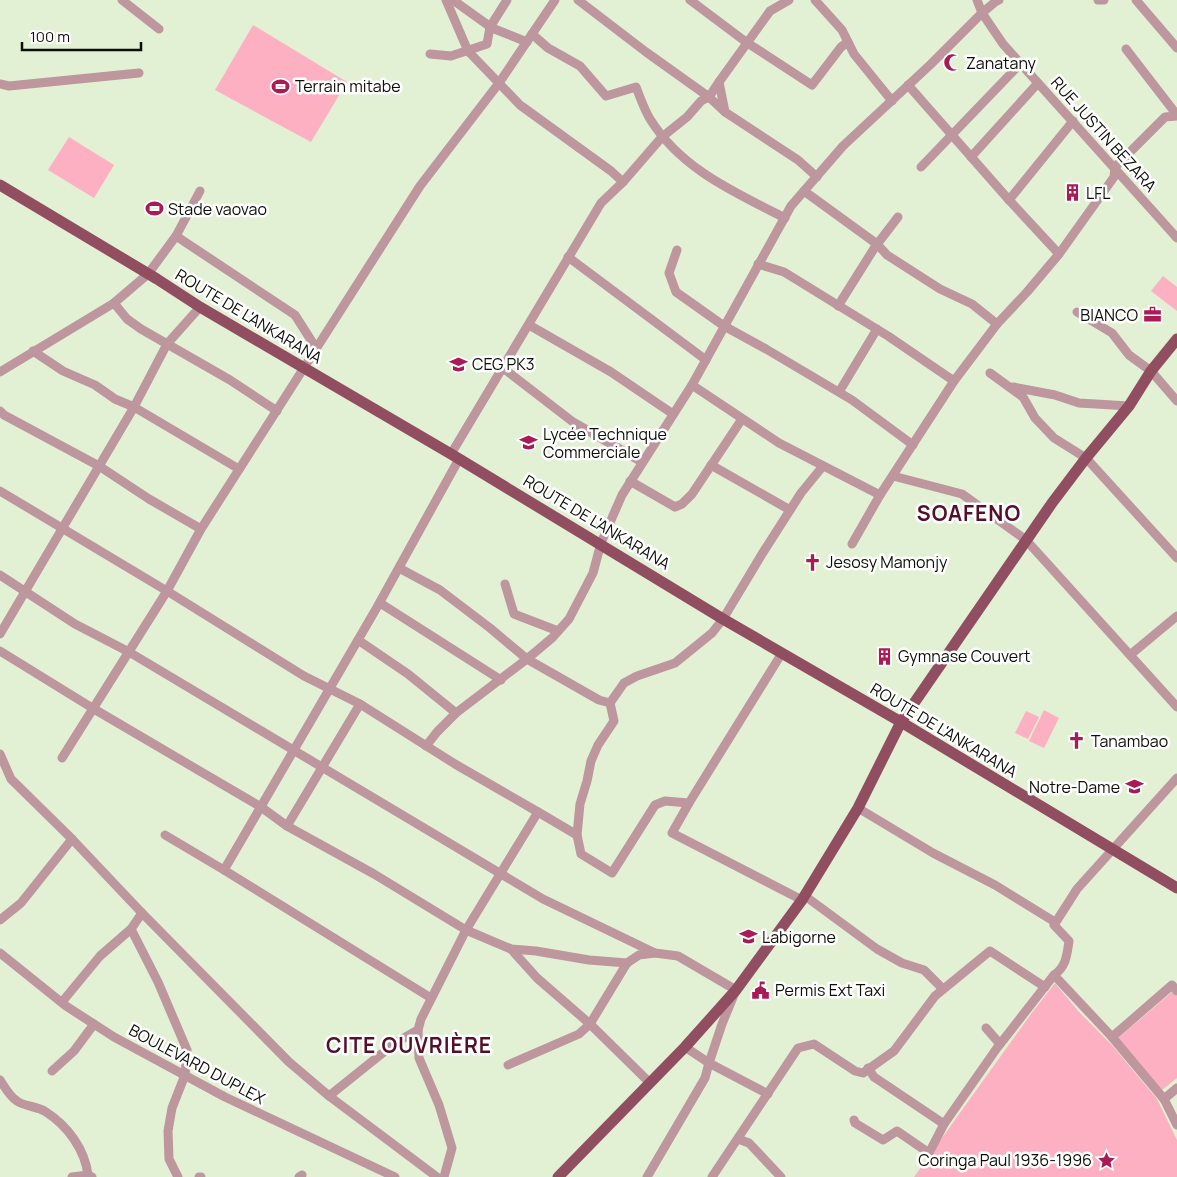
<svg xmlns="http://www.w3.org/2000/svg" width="1177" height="1177" viewBox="0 0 1177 1177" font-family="Manrope,sans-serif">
<rect width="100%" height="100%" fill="#e2f0d4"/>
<!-- green -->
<g fill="#feb0c3">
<path d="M253,25L347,82L311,142L215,90Z"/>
<path d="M69,137L114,165L94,198L48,170Z"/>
<path d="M1163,276L1177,287V311L1151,291Z"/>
<path d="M1044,710L1059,718L1044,748L1029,741Z"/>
<path d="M1026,711L1039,717L1028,739L1015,733Z"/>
<path d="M1055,983L1079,1012L1111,1044L1157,1099L1177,1140V1177H914L1031,1014Z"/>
<path d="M1173,991L1177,996V1078L1162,1090L1118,1038Z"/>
</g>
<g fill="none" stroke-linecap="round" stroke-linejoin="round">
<!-- minor -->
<g stroke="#bd969e" stroke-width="9">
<path d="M122,0L159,29"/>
<path d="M446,0L468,51L520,105L611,171L623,182L601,203L451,454"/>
<path d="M453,0L492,28L527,42"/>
<path d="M578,0L646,52L709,97L725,112"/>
<path d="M690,0L746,42L812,85L841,47L848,42"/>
<path d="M789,0L770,11L719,82L725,112L798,160L817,177"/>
<path d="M815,0L842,30L854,54L892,101"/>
<path d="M977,0L982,13L1003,44L1177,238"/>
<path d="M1098,0H1104"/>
<path d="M1136,0L1177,48"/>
<path d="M532,34L548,48L580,66L606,96L636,87C640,97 644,109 650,119C681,169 734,192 785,218"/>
<path d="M1126,49L1177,115"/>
<path d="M430,54L451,56L487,44L490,27L507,0"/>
<path d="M0,84L9,86L139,73"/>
<path d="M908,85L1009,200L1059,254"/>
<path d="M971,157L1038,83"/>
<path d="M921,167L1021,63"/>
<path d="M623,182L662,137L687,117L701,101L709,97L719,82"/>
<path d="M804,191L877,244L887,255L940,289L972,304L997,324"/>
<path d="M1009,200L1073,121"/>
<path d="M176,236L295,315L316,348"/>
<path d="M677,250L669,273L676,292L724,326L766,349L852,400L913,445"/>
<path d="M568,257L706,360"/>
<path d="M758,264L784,272L888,336L954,381"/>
<path d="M114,303L127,319L141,329L230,380L277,411"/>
<path d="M838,306L875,247L898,217"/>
<path d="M1077,312L1112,333L1129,355L1151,371L1177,401"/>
<path d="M529,325L611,372L673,414"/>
<path d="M33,351L63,371L95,385L115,399L134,407L239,469"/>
<path d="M503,368L573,422L642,462"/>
<path d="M0,372L114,303L148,274L176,236L200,191"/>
<path d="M990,373L1023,397L1035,418L1054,438L1086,458L1177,558"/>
<path d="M692,385L779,443L880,495"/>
<path d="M1013,387L1055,395L1079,403L1129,406"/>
<path d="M839,392L877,329"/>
<path d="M0,411L4,415L99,466L149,499L201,529"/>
<path d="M711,465L790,510"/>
<path d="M893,476L962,494L1026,540L1177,707"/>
<path d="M630,481L675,507L682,504L692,494L742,419"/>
<path d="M0,491L167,591L304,676L360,704L455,764L538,812L466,930L421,1019L418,1030L419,1058L439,1105L452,1148L444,1177"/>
<path d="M852,544L880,495L954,381L997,324L1027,292L1059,254L1114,177L1115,167L1165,117L1177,116"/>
<path d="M399,568L440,590L490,628L527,659L599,700L610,703L614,721L598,745L591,761L587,781L580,804L577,835"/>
<path d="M0,575L75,624L129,652L543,899L655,953L678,956L736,990L722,1024L709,1063L768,1094"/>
<path d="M505,584L514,614L558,631"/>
<path d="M380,603L501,680"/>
<path d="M0,634L134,407L167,344L200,307"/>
<path d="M358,640L408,674L456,713"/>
<path d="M0,651L94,709L261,807L287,826L374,874L466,930L511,949L536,951L589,960L627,963L639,955L655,953"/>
<path d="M1130,655L1177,616"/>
<path d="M610,703L624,683L637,676L675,663L712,633L723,619L762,554L801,493L823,466"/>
<path d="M426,746L437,732L456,713L527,659L552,638L569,619L593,573L601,543L622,495L692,385L791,206L843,146L931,64L982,13L995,2L999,0"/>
<path d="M0,754L11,779L72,839L142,913L289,1062L329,1096L437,1177"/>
<path d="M62,758L167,591L201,529L420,186L499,83L555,0"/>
<path d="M689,803L672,833L802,900"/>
<path d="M858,808L933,853L995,885L1055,922"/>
<path d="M538,812L577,835L581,854L612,873L655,805L665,801L689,803L782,653"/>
<path d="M287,826L360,704"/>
<path d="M165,835L224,870L376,609L459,459"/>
<path d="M224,870L431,998"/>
<path d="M805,896L877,949L902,963L924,970L943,989"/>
<path d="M0,920L21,903L72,839"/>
<path d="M131,929L158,982L187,1050L185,1075L172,1108L168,1131L169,1159L178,1177"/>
<path d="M511,949L537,978L590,1024L650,1083"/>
<path d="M0,953L66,1006L114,1037L225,1097L395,1177"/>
<path d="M1054,975C1066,967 1067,955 1069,941L1054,925L1077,889L1177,778"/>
<path d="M62,1002L100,956L131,929L142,913"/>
<path d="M986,1028L1000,1044"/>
<path d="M1112,1037L1172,985L1177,991"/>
<path d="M508,1065L579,1034L590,1024L627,963"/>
<path d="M868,1068L874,1077L944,1124L997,1048L1054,975L1112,1037L1164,1099L1177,1125"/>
<path d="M52,1071L74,1051L94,1024"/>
<path d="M0,1080C4,1086 10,1097 17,1101C25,1107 38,1106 46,1112C68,1126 85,1150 88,1175"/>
<path d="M329,1096L395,1043L418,1030"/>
<path d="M1164,1099L1177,1088"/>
<path d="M854,1120L855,1123L883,1140L897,1131L929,1153L944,1124"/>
<path d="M738,1139L749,1143L781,1177"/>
<path d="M72,1177L88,1175L92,1177"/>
<path d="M199,1177H201"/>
<path d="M299,1177L302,1175"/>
<path d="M647,1177L705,1078L709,1063L685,1047"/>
<path d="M712,1177L798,1048L814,1044L855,1071L863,1073L894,1051L935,996L990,951L1045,987"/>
</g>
<!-- major -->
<g stroke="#914e60" stroke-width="11">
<path d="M0,185L157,279L200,307L451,454L723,619L901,722L1177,888"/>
<path d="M558,1177L685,1047L736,990L802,900L858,808L901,722L1052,503L1086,458L1129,406L1151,371L1177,339"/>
</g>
</g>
<!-- icons -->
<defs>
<symbol id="mosque-bare" viewBox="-9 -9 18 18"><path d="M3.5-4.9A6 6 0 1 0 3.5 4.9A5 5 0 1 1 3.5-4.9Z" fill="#aa1a54" stroke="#fff" stroke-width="2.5" paint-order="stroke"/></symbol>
<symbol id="stadium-bare" viewBox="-9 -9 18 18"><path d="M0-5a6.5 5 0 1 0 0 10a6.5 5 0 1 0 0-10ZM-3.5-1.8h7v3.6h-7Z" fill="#aa1a54" stroke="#fff" stroke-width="2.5" paint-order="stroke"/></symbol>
<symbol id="building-bare" viewBox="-9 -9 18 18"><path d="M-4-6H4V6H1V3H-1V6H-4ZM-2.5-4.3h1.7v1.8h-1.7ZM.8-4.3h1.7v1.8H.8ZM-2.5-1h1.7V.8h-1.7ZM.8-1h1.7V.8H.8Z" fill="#aa1a54" stroke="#fff" stroke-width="2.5" paint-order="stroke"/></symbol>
<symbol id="office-bare" viewBox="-9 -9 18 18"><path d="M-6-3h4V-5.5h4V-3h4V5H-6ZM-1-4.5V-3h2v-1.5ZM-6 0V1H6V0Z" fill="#aa1a54" stroke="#fff" stroke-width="2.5" paint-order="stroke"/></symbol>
<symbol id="school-bare" viewBox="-9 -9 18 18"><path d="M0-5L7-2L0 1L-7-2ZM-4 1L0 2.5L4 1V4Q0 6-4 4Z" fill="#aa1a54" stroke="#fff" stroke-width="2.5" paint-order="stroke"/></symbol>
<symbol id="church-bare" viewBox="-9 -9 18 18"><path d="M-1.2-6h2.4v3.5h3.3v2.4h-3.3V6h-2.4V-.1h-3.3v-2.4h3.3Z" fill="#aa1a54" stroke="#fff" stroke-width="2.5" paint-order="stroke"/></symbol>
<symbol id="civic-bare" viewBox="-9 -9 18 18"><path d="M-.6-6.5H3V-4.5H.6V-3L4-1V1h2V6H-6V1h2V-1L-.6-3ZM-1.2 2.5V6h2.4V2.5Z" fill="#aa1a54" stroke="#fff" stroke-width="2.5" paint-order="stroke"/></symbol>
<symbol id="sight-bare" viewBox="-9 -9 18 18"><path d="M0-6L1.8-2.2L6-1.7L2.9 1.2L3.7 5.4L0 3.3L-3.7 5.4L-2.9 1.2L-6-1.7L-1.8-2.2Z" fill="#aa1a54" stroke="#fff" stroke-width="2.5" paint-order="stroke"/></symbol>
</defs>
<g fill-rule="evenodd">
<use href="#mosque-bare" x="940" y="50" width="25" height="25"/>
<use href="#stadium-bare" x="268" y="74" width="25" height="25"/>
<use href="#building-bare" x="1060" y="180" width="25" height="25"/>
<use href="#stadium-bare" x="142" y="196" width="25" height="25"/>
<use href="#office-bare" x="1140" y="302" width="25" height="25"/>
<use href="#school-bare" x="446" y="352" width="25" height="25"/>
<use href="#school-bare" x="516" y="430" width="25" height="25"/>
<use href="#church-bare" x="800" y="550" width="25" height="25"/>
<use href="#building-bare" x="872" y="644" width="25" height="25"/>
<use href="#church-bare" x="1064" y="728" width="25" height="25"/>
<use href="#school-bare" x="1122" y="774" width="25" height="25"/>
<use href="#school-bare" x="736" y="924" width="25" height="25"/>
<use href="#civic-bare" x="748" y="978" width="25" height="25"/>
<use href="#sight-bare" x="1094" y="1148" width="25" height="25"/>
</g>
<g text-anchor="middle" stroke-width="5" stroke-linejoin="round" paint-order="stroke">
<!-- poi labels -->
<g font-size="16" fill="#0b1007" stroke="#fff" text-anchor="start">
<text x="966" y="69">Zanatany</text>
<text x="295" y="92">Terrain mitabe</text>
<text x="1086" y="199">LFL</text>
<text x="168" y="215">Stade vaovao</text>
<text x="1138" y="321" text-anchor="end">BIANCO</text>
<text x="472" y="370">CEG PK3</text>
<text x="543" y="440">Lycée Technique<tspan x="543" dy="18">Commerciale</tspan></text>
<text x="826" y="568">Jesosy Mamonjy</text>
<text x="898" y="662">Gymnase Couvert</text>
<text x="1091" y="747">Tanambao</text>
<text x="1120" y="793" text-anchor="end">Notre-Dame</text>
<text x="762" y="943">Labigorne</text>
<text x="775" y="996">Permis Ext Taxi</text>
<text x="1092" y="1166" text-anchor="end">Coringa Paul 1936-1996</text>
</g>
<!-- street labels -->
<g font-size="16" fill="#0b1007" stroke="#fff">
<text transform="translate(1104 134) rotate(48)" y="6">RUE JUSTIN BEZARA</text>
<text transform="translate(249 316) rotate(31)" y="6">ROUTE DE L'ANKARANA</text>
<text transform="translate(597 522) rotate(31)" y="6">ROUTE DE L'ANKARANA</text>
<text transform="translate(944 730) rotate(31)" y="6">ROUTE DE L'ANKARANA</text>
<text transform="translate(197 1064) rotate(28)" y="6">BOULEVARD DUPLEX</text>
</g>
<!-- district labels -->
<g font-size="21" font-weight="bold" letter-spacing="1" fill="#541028" stroke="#fff">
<text x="969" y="521">SOAFENO</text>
<text x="409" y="1053">CITE OUVRIÈRE</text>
</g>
</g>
<!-- scale -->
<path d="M22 42v8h119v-8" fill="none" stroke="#0b1007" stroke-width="2.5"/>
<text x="30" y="42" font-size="15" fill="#0b1007" stroke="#ffffff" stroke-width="4" paint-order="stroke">100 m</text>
</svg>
